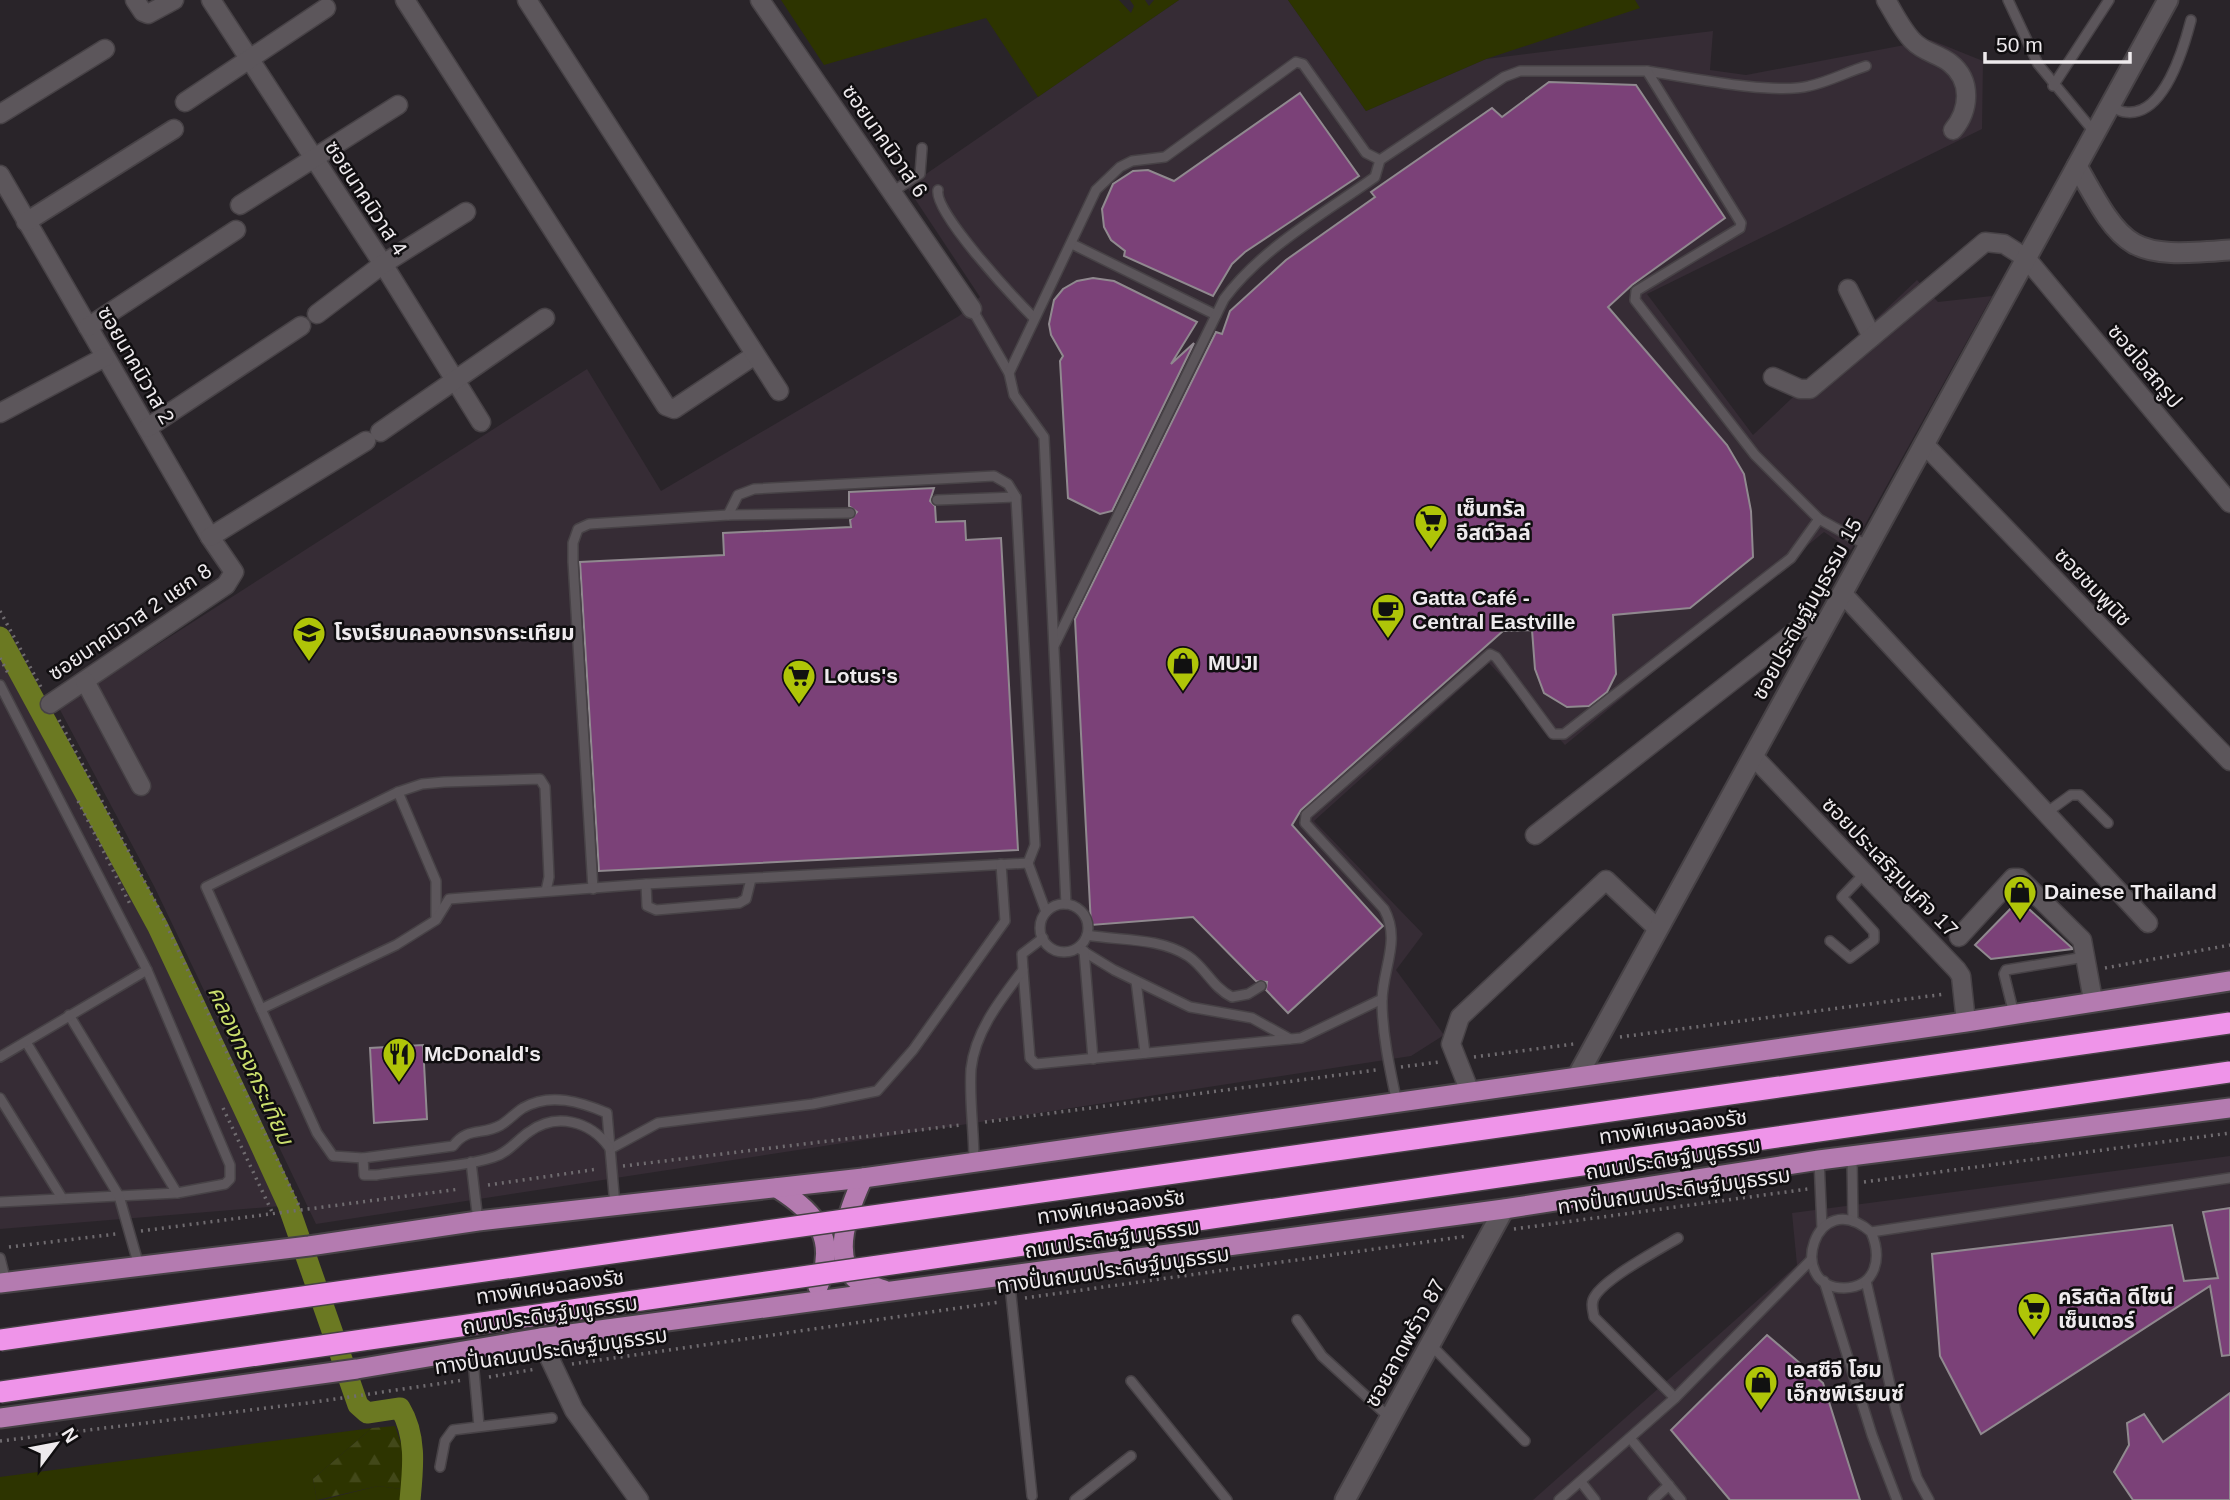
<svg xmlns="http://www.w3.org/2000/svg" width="2230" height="1500" viewBox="0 0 2230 1500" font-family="Helvetica,'Noto Sans Thai',sans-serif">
<defs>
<pattern id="forest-firs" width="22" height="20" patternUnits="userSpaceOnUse" patternTransform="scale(1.75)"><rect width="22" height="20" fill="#2d3400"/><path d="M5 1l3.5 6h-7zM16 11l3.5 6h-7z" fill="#424819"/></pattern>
</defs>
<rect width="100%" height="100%" fill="#292429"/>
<!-- built -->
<g fill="#362c35">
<path d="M1179,0H1288L1366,111L1486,59L1713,31L1710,70L1746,75L1931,40L1983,61L1982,129L1647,294L1753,435L1917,280L1938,302L1992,296L1851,550L1824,532L1565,745L1489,663L1314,821L1423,934L1396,970L1444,1035L1411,1056L316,1224L154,886L59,708L587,369L661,491L959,316L980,297L907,187Z"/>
<path d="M0,651L152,936L281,1206L0,1229Z"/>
<path d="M2230,1156V1500H1533L1797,1265L1792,1213Z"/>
</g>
<!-- grass -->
<g fill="#2d3400">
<path d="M781,0H1119L1131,13L1134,6L1130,0H1145L1149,6L1154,0H1179L1038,97L986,18L824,65Z"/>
<path d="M1288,0H1635L1640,8L1486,59L1366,111Z"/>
<path d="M372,1428L313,1479L317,1500H0V1477Z"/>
<path d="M378,1486L402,1489L401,1500H322Z"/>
</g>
<!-- forest -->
<path fill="url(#forest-firs)" d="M395,1426L403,1449L402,1489L378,1486L317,1500L313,1479L372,1428Z"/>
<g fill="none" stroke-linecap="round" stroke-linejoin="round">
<!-- canal -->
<path stroke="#6b7922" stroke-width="21" d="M0,637L158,927L256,1135L288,1205L358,1405L367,1413L400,1408C417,1436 413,1469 410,1500"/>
</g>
<!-- building -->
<g fill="#7b4178" stroke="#90898f" stroke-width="2">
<path d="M1549,82L1636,85L1725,218L1632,285L1608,307L1727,445L1744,474L1751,511L1753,557L1690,608L1613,615L1616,674L1607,692L1589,706L1567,707L1544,693L1535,669L1532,630L1503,631L1301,810L1292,825L1383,926L1288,1013L1266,990L1267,982L1256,981L1193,917L1091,925L1075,619L1216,332L1222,334L1230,311L1286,260L1375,197L1371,192L1492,108L1502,117Z"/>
<path d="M1300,93L1359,176L1245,252L1232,264L1213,296L1124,256L1125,251L1111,240L1104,227L1102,209L1113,184L1133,171L1148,170L1174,181Z"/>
<path d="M1093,278L1114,281L1197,322L1171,364L1194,343L1112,511L1100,514L1068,498L1060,361L1063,356L1051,335L1049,324L1054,300L1063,289L1077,281Z"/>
<path d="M934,488L930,501L935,506L936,522L965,521L966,540L1001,538L1018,850L599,871L580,562L724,555L723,533L851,527L850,520L857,512L849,506V492Z"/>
<path d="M2019,900L2072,948V949L1991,959L1975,945Z"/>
<path d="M423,1045L427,1119L374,1123L370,1048Z"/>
<path d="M2230,1208V1355L2222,1356L2210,1286L1981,1434L1940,1356L1932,1254L2172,1225L2184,1281L2218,1278L2203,1212Z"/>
<path d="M1767,1335L1823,1383L1860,1500H1730L1671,1430Z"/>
<path d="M2230,1393V1500H2133L2114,1472L2129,1445L2127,1423L2144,1414L2163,1442Z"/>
</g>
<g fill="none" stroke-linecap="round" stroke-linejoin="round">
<defs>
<g id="service">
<path d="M2008,0L2038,64L2095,133"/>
<path d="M1647,71C1687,77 1773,95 1809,86C1828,82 1847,72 1866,66"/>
<path d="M2053,86L2109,0"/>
<path d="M2110,106C2114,107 2120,112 2125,112C2164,118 2184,47 2191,20"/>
<path d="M938,190C933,212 1016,300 1034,318"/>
<path d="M892,192L920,174L922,148"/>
<path d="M1072,244L1216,315"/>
<path d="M972,309L1009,373"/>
<path d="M937,500L1016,497"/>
<path d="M728,515L738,495L754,489L994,476L1008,484L1016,497L1035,845L1028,863L1046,912"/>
<path d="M1055,644L1224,299C1262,248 1323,214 1375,177L1380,160"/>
<path d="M0,685L147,970L230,1165V1179L225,1184L177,1193L0,1202"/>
<path d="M398,792L436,881V919"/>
<path d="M2046,813L2071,795H2080L2108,823"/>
<path d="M646,884L647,906L656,910L739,903L746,899L751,879"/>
<path d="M593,889L573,562V543L578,529L589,524L728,515L850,513"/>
<path d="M546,891L549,877L545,787L540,779L444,782L422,784L398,792L206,887L317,1133L333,1156L363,1158L453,1146C468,1126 482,1136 501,1125C509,1120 515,1113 523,1108C550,1092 581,1102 607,1113L615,1206"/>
<path d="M1066,904L1044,437L1014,395L1009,373L1096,190L1120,167L1132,161L1165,157L1296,62L1303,64L1366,153L1380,160L1504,77L1520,71H1647L1741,223L1740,228L1636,291L1635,300L1755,455L1819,519L1868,546"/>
<circle cx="1064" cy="928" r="24"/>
<path d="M1087,935C1120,941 1158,937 1188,956C1205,967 1213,988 1232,997L1248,994L1261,986"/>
<path d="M1830,941L1850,958L1874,940V932L1842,897L1864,874"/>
<path d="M1078,948L1114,970L1190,1007L1252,1018L1290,1039"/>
<path d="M1084,951L1093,1059"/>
<path d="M1023,970L1030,1058L1036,1064L1301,1038L1382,999"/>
<path d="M1136,981L1145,1053"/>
<path d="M261,1009L396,945L436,920L449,899L646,884L1028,863"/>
<path d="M2014,1014L2004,974L2006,970L2085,957"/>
<path d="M69,1015L177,1193"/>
<path d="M26,1042L119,1196L139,1266"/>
<path d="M0,1057L147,970"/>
<path d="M0,1098L62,1198"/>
<path d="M1397,1103C1390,1070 1382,1034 1382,1000C1383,967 1401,940 1384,909L1305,823L1306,815L1490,654L1496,657L1553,734H1564L1791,558L1819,519"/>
<path d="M610,1149L658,1123L813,1104L877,1091L913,1050L1005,921L1001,864"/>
<path d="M363,1158L364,1175H376C412,1169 460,1168 494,1157C508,1153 517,1140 529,1132C556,1112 590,1121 609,1147"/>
<path d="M1852,1158L1853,1221"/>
<path d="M1819,1160L1822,1228"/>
<path d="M974,1161C974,1131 969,1099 971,1069C975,1031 1001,999 1023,970L1022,954L1043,938"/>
<path d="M471,1162L478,1221"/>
<path d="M1871,1232C1882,1257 1877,1287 1844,1288C1785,1288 1815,1184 1871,1232L2230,1178"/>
<path d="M0,1258L6,1282"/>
<path d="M1009,1276L1032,1496"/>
<path d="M1824,1281L1872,1435L1897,1500"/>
<path d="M1866,1281L1896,1411L1917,1478L1929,1500"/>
<path d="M1297,1320L1322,1356L1390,1418"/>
<path d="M1430,1344L1525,1441"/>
<path d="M472,1349L479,1426"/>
<path d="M1131,1381L1227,1500"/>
<path d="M1675,1398L1594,1317C1593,1310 1590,1303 1595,1296C1606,1278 1658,1250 1678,1238"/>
<path d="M1630,1438L1681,1500"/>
<path d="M440,1467L445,1441L453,1430L552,1418"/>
<path d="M1581,1482L1595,1500"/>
<path d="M1075,1500L1131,1456"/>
<path d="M1559,1500L1675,1398L1811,1260"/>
<path d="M1653,1500L1669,1485"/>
</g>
<g id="minor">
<path d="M135,0L143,12L148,14L174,0"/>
<path d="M211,0L383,264L481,422"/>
<path d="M405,0L666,406L674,409L755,355"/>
<path d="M527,0L779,391"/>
<path d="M760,0L972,309"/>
<path d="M1886,0C1894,13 1902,30 1913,41C1923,52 1939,54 1950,63C1973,81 1969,111 1953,130"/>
<path d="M185,102L326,8"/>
<path d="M0,114L105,49"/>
<path d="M0,175L210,537L234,572L226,585L50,704"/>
<path d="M240,205L398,105"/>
<path d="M26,222L174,129"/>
<path d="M1848,289L1872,337"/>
<path d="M317,314L383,264L466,212"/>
<path d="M88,327L236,230"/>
<path d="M1773,377L1800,389H1810L1985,242L2004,244L2026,258L2230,503"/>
<path d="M0,413L105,357"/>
<path d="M147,428L301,326"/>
<path d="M380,432L545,318"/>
<path d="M1924,444L2230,761"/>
<path d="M210,537L366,441"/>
<path d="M1842,593L2148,923"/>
<path d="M85,681L141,786"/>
<path d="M1753,756L1957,970L1961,976L1966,1022"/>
<path d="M1535,835L1796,631L1827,621"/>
<path d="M1959,937L2013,878H2019L2082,940L2093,1000"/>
<path d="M1470,1092L1451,1044L1460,1017L1606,880L1658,929"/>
<path d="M540,1338L574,1410L639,1500"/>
</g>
<g id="tertiary">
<path d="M2077,166C2125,253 2130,258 2230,250"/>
<path d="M1578,1075L2168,0"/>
<path d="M1345,1500L1504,1209"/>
</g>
<g id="primary">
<path d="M863,1178C851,1204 828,1258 858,1281C865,1285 877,1287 884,1290"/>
<path d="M777,1188C817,1213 838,1239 818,1287"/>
<path d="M0,1283L309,1246L478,1221L863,1178L1966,1022L2230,981"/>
<path d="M0,1418L357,1369L540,1338L1504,1209L1819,1160L2230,1108"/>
</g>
</defs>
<!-- service casing -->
<use href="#service" stroke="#474246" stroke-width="12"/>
<!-- minor casing -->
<use href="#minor" stroke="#474246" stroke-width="21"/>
<!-- tertiary casing -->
<use href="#tertiary" stroke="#474246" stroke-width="23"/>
<!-- primary casing -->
<use href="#primary" stroke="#474246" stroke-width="23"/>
<!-- path -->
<g stroke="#706c70" stroke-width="3.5" stroke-dasharray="2 5" stroke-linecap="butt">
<path d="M0,611L42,689"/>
<path d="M0,658L9,675"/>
<path d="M59,720L156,903L301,1210"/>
<path d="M78,801L130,904"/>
<path d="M2105,968L2230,945"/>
<path d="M1620,1037L1945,994"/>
<path d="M1474,1057L1574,1044"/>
<path d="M1401,1067L1439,1062"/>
<path d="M223,1108L273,1214"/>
<path d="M985,1122L1376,1070"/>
<path d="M623,1166L960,1125"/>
<path d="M1864,1182L2230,1133"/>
<path d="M488,1185L598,1169"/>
<path d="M1514,1229L1808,1189"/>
<path d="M141,1231L460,1189"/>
<path d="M9,1247L116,1234"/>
<path d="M1025,1298L1468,1236"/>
<path d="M572,1364L1000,1302"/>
<path d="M489,1377L536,1369"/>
<path d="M0,1441L315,1402L464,1380"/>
</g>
<!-- service -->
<use href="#service" stroke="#5c565b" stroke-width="9"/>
<!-- minor -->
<use href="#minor" stroke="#5c565b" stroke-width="18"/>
<!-- tertiary -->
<use href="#tertiary" stroke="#5c565b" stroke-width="19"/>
<!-- primary -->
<use href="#primary" stroke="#b47bb0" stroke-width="19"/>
<defs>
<g id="motorway-bridge">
<path d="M0,1340L2230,1023"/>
<path d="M0,1392L2230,1072"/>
</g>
</defs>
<!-- motorway-bridge casing -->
<use href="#motorway-bridge" stroke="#474246" stroke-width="24" stroke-linecap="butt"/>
<!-- motorway-bridge -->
<use href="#motorway-bridge" stroke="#ef94e9" stroke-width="21"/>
</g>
<!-- icons -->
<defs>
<symbol id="supermarket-pin" viewBox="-11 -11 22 30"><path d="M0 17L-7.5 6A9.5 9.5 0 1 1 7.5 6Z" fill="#afc508" stroke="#100e10"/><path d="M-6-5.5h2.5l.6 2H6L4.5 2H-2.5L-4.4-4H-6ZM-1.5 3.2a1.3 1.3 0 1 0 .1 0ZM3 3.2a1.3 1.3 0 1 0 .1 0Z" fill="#111"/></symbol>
<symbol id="cafe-pin" viewBox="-11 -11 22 30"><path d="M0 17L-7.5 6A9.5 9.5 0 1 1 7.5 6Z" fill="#afc508" stroke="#100e10"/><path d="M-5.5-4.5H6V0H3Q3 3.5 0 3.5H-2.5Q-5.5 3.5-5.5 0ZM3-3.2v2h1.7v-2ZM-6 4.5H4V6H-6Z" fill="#111"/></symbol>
<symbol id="school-pin" viewBox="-11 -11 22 30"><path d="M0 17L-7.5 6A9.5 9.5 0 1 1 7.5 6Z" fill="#afc508" stroke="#100e10"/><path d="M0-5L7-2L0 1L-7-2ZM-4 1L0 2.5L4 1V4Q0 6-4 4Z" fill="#111"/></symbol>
<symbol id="shop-pin" viewBox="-11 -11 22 30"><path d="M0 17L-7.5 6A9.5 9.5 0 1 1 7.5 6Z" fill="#afc508" stroke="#100e10"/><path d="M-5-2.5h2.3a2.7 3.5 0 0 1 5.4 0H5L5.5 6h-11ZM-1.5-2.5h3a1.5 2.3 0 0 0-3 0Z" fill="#111"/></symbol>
<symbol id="restaurant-pin" viewBox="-11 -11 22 30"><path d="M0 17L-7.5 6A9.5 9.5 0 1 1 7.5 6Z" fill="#afc508" stroke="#100e10"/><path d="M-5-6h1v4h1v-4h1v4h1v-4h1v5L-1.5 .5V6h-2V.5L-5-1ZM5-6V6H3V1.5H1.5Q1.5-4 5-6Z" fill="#111"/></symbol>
</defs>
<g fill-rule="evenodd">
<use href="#supermarket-pin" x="1412" y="502" width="38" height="52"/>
<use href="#cafe-pin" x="1369" y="591" width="38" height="52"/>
<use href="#school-pin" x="290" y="614" width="38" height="52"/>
<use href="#shop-pin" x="1164" y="644" width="38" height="52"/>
<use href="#supermarket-pin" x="780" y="657" width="38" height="52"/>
<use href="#shop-pin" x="2001" y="873" width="38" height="52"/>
<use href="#restaurant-pin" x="380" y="1035" width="38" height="52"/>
<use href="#supermarket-pin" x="2015" y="1290" width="38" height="52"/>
<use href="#shop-pin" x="1742" y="1363" width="38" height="52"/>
</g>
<g text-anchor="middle" stroke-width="5" stroke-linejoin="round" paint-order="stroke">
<!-- street labels -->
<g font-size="21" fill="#eeeaed" stroke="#100e10">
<text transform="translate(885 141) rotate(55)" y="7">ซอยนาคนิวาส 6</text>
<text transform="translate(366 198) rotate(57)" y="7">ซอยนาคนิวาส 4</text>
<text transform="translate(136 365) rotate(60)" y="7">ซอยนาคนิวาส 2</text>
<text transform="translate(2145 366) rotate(50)" y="7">ซอยโอสถรูป</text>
<text transform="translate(2093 587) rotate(46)" y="7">ซอยชมพูนิช</text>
<text transform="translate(1807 609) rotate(-61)" y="7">ซอยประดิษฐ์มนูธรรม 15</text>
<text transform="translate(130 622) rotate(-34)" y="7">ซอยนาคนิวาส 2 แยก 8</text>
<text transform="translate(1890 867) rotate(46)" y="7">ซอยประเสริฐมนูกิจ 17</text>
<text transform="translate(1673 1127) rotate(-8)" y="7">ทางพิเศษฉลองรัช</text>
<text transform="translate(1673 1159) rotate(-9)" y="7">ถนนประดิษฐ์มนูธรรม</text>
<text transform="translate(1674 1191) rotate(-8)" y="7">ทางปั่นถนนประดิษฐ์มนูธรรม</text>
<text transform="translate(1111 1207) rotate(-8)" y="7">ทางพิเศษฉลองรัช</text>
<text transform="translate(1112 1239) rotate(-8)" y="7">ถนนประดิษฐ์มนูธรรม</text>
<text transform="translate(1113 1270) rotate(-8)" y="7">ทางปั่นถนนประดิษฐ์มนูธรรม</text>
<text transform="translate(550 1287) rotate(-8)" y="7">ทางพิเศษฉลองรัช</text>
<text transform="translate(550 1315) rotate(-8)" y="7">ถนนประดิษฐ์มนูธรรม</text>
<text transform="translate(1405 1343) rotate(-61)" y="7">ซอยลาดพร้าว 87</text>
<text transform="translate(551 1351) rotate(-8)" y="7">ทางปั่นถนนประดิษฐ์มนูธรรม</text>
</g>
<!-- poi labels -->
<g font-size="21" font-weight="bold" fill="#eeeaed" stroke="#100e10" text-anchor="start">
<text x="1456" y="516">เซ็นทรัล<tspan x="1456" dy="24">อีสต์วิลล์</tspan></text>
<text x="1412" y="605">Gatta Café -<tspan x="1412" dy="24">Central Eastville</tspan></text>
<text x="334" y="640">โรงเรียนคลองทรงกระเทียม</text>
<text x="1208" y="670">MUJI</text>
<text x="824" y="683">Lotus's</text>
<text x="2044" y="899">Dainese Thailand</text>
<text x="424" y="1061">McDonald's</text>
<text x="2058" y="1304">คริสตัล ดีไซน์<tspan x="2058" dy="24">เซ็นเตอร์</tspan></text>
<text x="1786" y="1377">เอสซีจี โฮม<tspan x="1786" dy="24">เอ็กซพีเรียนซ์</tspan></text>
</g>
<!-- water labels -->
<g font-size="23" font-style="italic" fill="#cade6d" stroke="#100e10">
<text transform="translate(251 1065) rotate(65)" y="8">คลองทรงกระเทียม</text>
</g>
</g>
<!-- north arrow -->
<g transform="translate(56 1444) rotate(58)" stroke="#100e10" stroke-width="5" paint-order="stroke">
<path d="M0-5L12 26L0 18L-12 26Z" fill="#eeeaed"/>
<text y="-10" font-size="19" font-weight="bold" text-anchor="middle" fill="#eeeaed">N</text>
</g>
<!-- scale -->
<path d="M1985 52v10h145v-10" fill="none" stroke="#eeeaed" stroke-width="3.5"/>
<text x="1996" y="52" font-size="21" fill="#eeeaed" stroke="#100e10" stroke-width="5" paint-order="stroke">50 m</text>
</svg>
